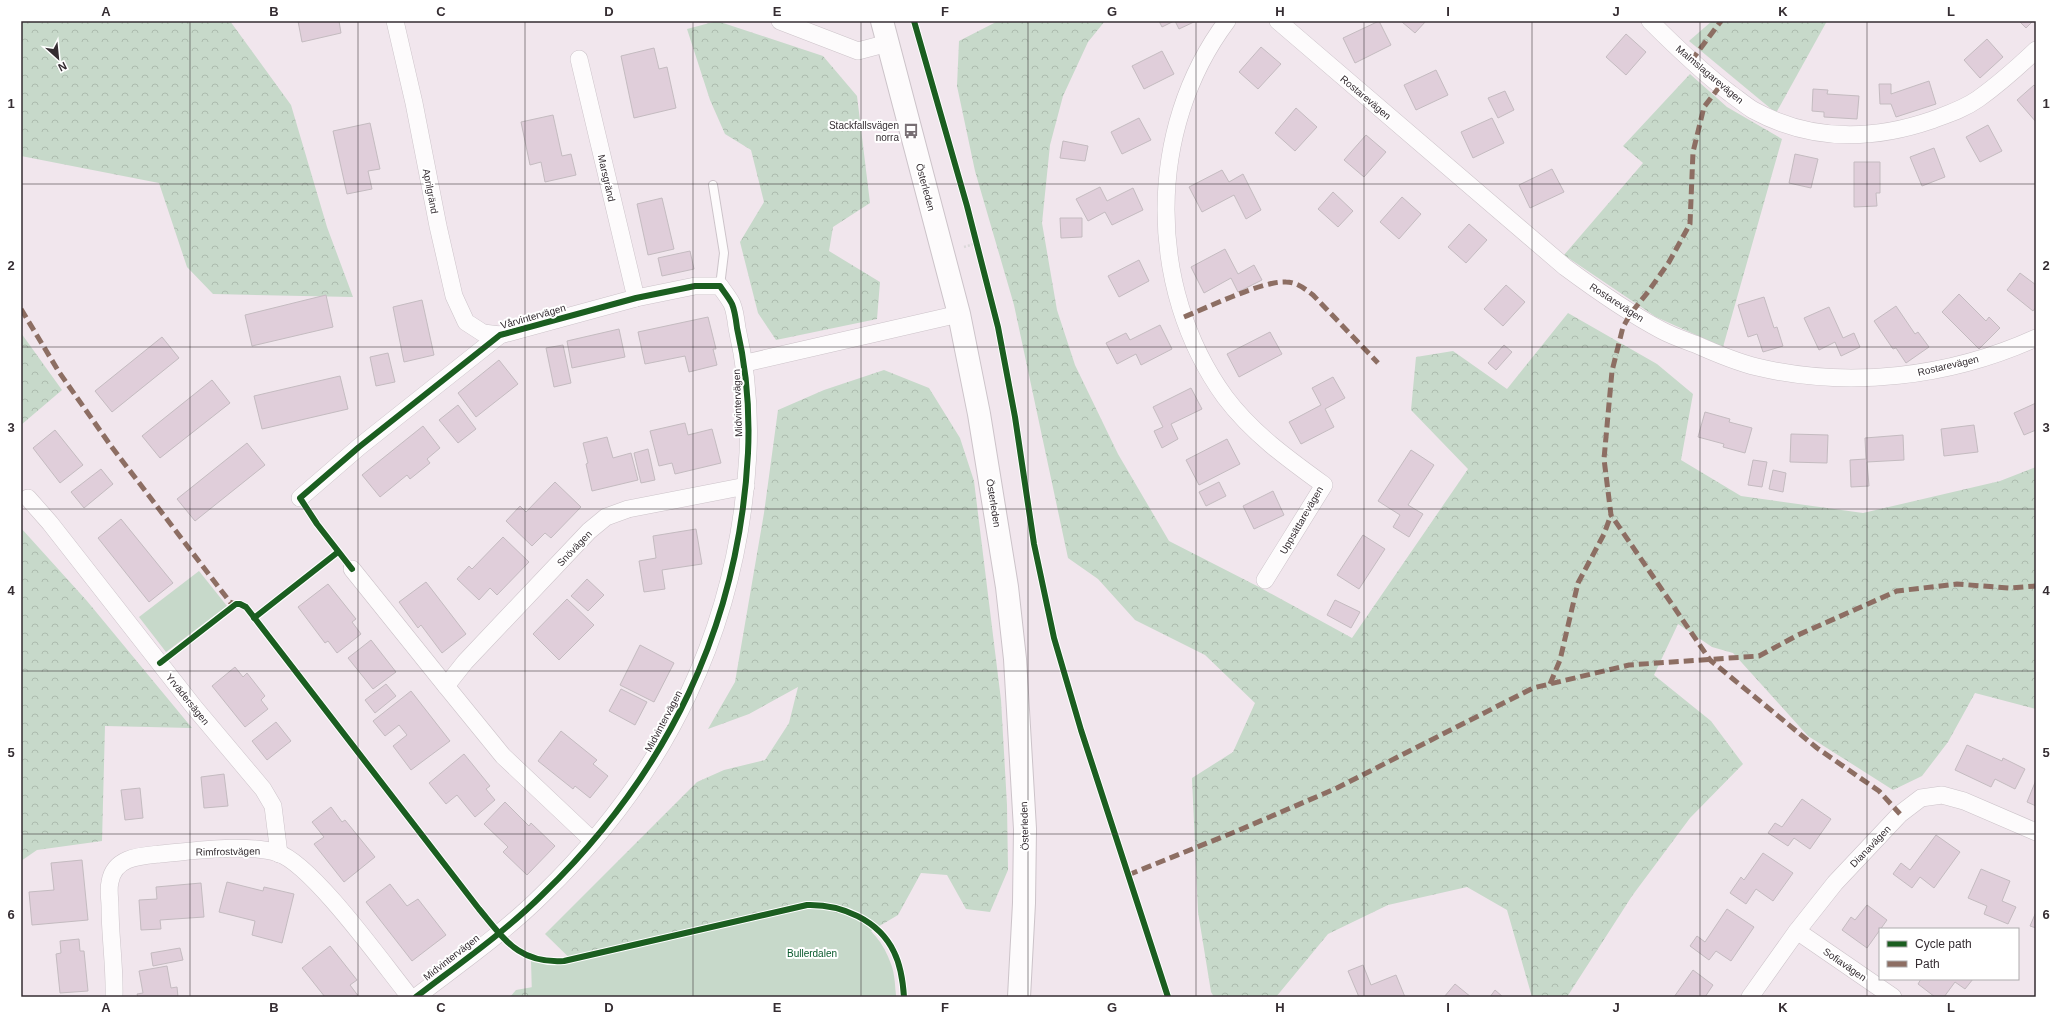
<svg xmlns="http://www.w3.org/2000/svg" width="2057" height="1018" viewBox="0 0 2057 1018" font-family="Helvetica,sans-serif">
<defs>
<pattern id="forest-crowns" width="20" height="18" patternUnits="userSpaceOnUse"><rect width="20" height="18" fill="#c7d9ca"/><path d="M2 6a3 3 0 1 1 6 0M12 15a3 3 0 1 1 6 0" fill="none" stroke="#acbbae"/></pattern>
</defs>
<rect width="100%" height="100%" fill="#f1e6ed"/>
<!-- forest -->
<g fill="url(#forest-crowns)">
<path d="M21,21H230L291,105L327,227L353,297L213,294L187,267L159,183L21,156Z"/>
<path d="M717,21L823,56L857,96L870,203L833,227L829,251L880,282L877,319L776,340L758,313L740,242L764,202L751,150L725,134L710,100L687,29Z"/>
<path d="M998,21H1105L1088,42L1063,96L1050,145L1042,223L1057,310L1075,365L1118,454L1169,541L1259,587L1352,638L1468,469L1411,410L1416,357L1453,351L1507,389L1568,313L1657,364L1693,394L1681,460L1741,496L1863,513L2000,481L2036,467V709L1975,693L1948,742L1922,776L1893,790L1808,736L1733,653L1712,647L1678,624L1654,675L1711,721L1743,764L1690,818L1632,896L1567,997H1532L1507,910L1467,887L1388,905L1328,934L1276,997H1214L1211,992L1198,912L1192,778L1233,752L1255,703L1205,655L1135,620L1098,579L1068,558L1014,305L975,171L957,86L959,41Z"/>
<path d="M1712,21H1827L1776,113L1689,41Z"/>
<path d="M1690,74L1727,107L1782,139L1723,347L1656,317L1564,255L1643,163L1623,146Z"/>
<path d="M21,333L62,390L21,425Z"/>
<path d="M884,370L929,388L960,438L974,481L1001,700L1007,805L1008,870L990,912L966,909L947,875L921,873L898,915L871,931C889,955 893,968 896,997H510L516,990L589,977L545,934L697,782L724,770L765,760L789,723L798,687L749,714L708,729L735,682L764,513L778,410L824,390Z"/>
<path d="M21,528L87,601L192,728L105,726L102,841L37,850L21,861Z"/>
</g>
<!-- green -->
<g fill="#c7d9ca">
<path d="M199,571L227,606L166,652L139,617Z"/>
<path d="M799,908C840,909 876,920 891,964C895,974 895,986 896,997H532L531,960L561,961L605,954L781,910Z"/>
</g>
<!-- building -->
<g fill="#e0ceda" stroke="#c4bbc0">
<path d="M298,21H339L341,33L302,42Z"/>
<path d="M1159,21H1174L1162,27Z"/>
<path d="M1175,21H1196L1179,29Z"/>
<path d="M1379,21L1391,45L1355,63L1343,38Z"/>
<path d="M1404,21H1426L1415,33L1402,22Z"/>
<path d="M2019,21H2033L2026,28Z"/>
<path d="M1626,34L1646,52L1626,75L1606,57Z"/>
<path d="M1987,39L2003,57L1980,78L1964,60Z"/>
<path d="M1261,47L1281,64L1258,89L1239,72Z"/>
<path d="M654,48L659,69L667,67L676,108L634,118L621,56Z"/>
<path d="M1162,51L1174,74L1144,89L1132,66Z"/>
<path d="M1436,70L1448,95L1416,110L1404,85Z"/>
<path d="M1929,81L1936,104L1896,117L1891,104H1880L1879,84H1891V94Z"/>
<path d="M2034,85L2036,87V122L2017,100Z"/>
<path d="M1813,89L1828,90L1827,94L1859,96L1857,119L1824,117V112L1812,111Z"/>
<path d="M1505,91L1514,110L1498,118L1488,98Z"/>
<path d="M1296,108L1317,127L1295,151L1275,133Z"/>
<path d="M553,115L562,156L571,154L576,175L545,182L541,162L530,165L521,122Z"/>
<path d="M1139,118L1151,140L1122,154L1111,132Z"/>
<path d="M1492,118L1504,143L1473,158L1461,132Z"/>
<path d="M370,123L380,169L368,171L372,189L347,194L333,131Z"/>
<path d="M1988,125L2002,151L1980,162L1966,137Z"/>
<path d="M1366,135L1386,152L1364,177L1344,160Z"/>
<path d="M1063,141L1088,146L1085,161L1060,158Z"/>
<path d="M1934,148L1945,177L1922,186L1910,157Z"/>
<path d="M1795,154L1818,159L1811,188L1789,183Z"/>
<path d="M1854,162H1880V193H1876L1877,206L1854,207Z"/>
<path d="M1552,169L1564,192L1530,208L1519,185Z"/>
<path d="M1222,170L1229,182L1243,174L1261,210L1246,219L1234,195L1202,212L1189,187Z"/>
<path d="M1100,187L1107,201L1133,188L1143,210L1112,225L1105,212L1088,221L1076,199Z"/>
<path d="M1333,192L1353,211L1338,227L1318,209Z"/>
<path d="M1402,197L1421,214L1399,239L1380,222Z"/>
<path d="M662,198L674,249L648,255L637,204Z"/>
<path d="M1060,218H1082V237L1061,238Z"/>
<path d="M1469,224L1487,240L1466,263L1448,247Z"/>
<path d="M1225,249L1238,274L1254,265L1262,280L1238,292L1231,278L1204,293L1191,267Z"/>
<path d="M690,251L694,269L662,276L658,258Z"/>
<path d="M1139,260L1149,281L1119,297L1108,276Z"/>
<path d="M2020,273L2036,285V307L2033,311L2007,290Z"/>
<path d="M1506,285L1525,302L1503,326L1484,309Z"/>
<path d="M1959,294L1986,321L1989,317L2000,328L1979,349L1942,312Z"/>
<path d="M326,295L333,327L252,346L245,315Z"/>
<path d="M1764,297L1774,328L1777,327L1783,346L1763,352L1757,334L1748,337L1738,305Z"/>
<path d="M422,300L434,355L404,362L393,307Z"/>
<path d="M1896,306L1915,334L1918,332L1929,347L1906,363L1896,348L1893,349L1874,321Z"/>
<path d="M1829,307L1843,338L1854,333L1860,347L1841,356L1835,342L1819,350L1804,318Z"/>
<path d="M708,317L716,349H713L717,365L689,372L685,356L645,364L638,332Z"/>
<path d="M1160,325L1172,349L1141,365L1136,354L1117,364L1106,343L1126,333L1130,340Z"/>
<path d="M619,329L625,357L572,368L567,341Z"/>
<path d="M1270,332L1282,354L1239,377L1227,354Z"/>
<path d="M162,337L179,358L112,412L95,391Z"/>
<path d="M563,345L571,383L554,387L546,348Z"/>
<path d="M1504,345L1512,352L1496,370L1488,363Z"/>
<path d="M388,353L395,382L376,386L370,357Z"/>
<path d="M499,360L518,384L476,417L458,393Z"/>
<path d="M340,376L348,409L262,429L254,396Z"/>
<path d="M1333,377L1345,398L1325,409L1334,427L1301,444L1289,422L1321,405L1312,388Z"/>
<path d="M212,380L230,403L160,458L142,436Z"/>
<path d="M1191,388L1202,409L1171,424L1178,439L1162,448L1154,431L1163,427L1153,407Z"/>
<path d="M2036,403V430L2024,435L2014,413Z"/>
<path d="M458,405L476,429L458,443L439,420Z"/>
<path d="M1705,412L1730,419L1729,422L1752,428L1745,453L1723,447L1724,444L1698,437Z"/>
<path d="M685,423L688,435L712,429L721,463L675,474L672,463L659,466L650,431Z"/>
<path d="M1974,425L1978,452L1944,456L1941,429Z"/>
<path d="M423,426L440,448L427,459L430,463L410,479L407,475L380,497L362,475Z"/>
<path d="M55,430L83,465L60,483L33,448Z"/>
<path d="M1791,434L1828,435L1827,463L1790,462Z"/>
<path d="M1903,435L1904,460L1867,462L1869,486L1851,487L1850,460L1866,459L1865,438Z"/>
<path d="M607,437L613,458L631,453L638,480L592,491L586,464L588,463L583,443Z"/>
<path d="M1227,439L1240,464L1199,485L1186,460Z"/>
<path d="M247,443L265,465L195,521L177,499Z"/>
<path d="M648,449L655,480L641,483L634,453Z"/>
<path d="M1411,450L1434,465L1408,505L1423,514L1409,537L1393,527L1400,515L1378,501Z"/>
<path d="M1753,460L1767,462L1762,487L1748,485Z"/>
<path d="M101,469L113,484L84,508L71,492Z"/>
<path d="M1773,470L1786,473L1783,492L1769,489Z"/>
<path d="M555,482L581,507L551,538L545,533L532,546L506,521L520,506L526,512Z"/>
<path d="M1219,482L1226,496L1206,506L1199,492Z"/>
<path d="M1273,491L1284,515L1254,529L1243,506Z"/>
<path d="M121,519L173,583L149,602L98,538Z"/>
<path d="M696,529L702,564L662,570L665,589L644,592L639,561L656,558L653,536Z"/>
<path d="M1363,535L1385,549L1359,589L1337,575Z"/>
<path d="M503,537L529,562L497,595L490,588L479,600L457,579L469,566L472,569Z"/>
<path d="M587,579L604,595L588,611L571,596Z"/>
<path d="M426,582L466,634L442,653L421,625L418,628L399,602Z"/>
<path d="M328,584L356,619L352,622L361,634L337,653L328,641L325,643L298,607Z"/>
<path d="M567,599L594,625L559,660L533,634Z"/>
<path d="M1335,600L1360,612L1351,628L1327,615Z"/>
<path d="M371,640L396,672L373,689L348,658Z"/>
<path d="M640,645L674,663L654,702L620,685Z"/>
<path d="M235,667L243,677L247,673L265,696L261,700L268,709L245,727L212,686Z"/>
<path d="M386,684L396,696L375,713L365,700Z"/>
<path d="M621,689L647,702L635,725L609,711Z"/>
<path d="M411,691L450,741L411,770L393,746L407,735L399,725L385,736L373,721Z"/>
<path d="M276,722L291,741L267,760L252,741Z"/>
<path d="M561,731L597,760L593,764L608,776L590,798L575,786L573,789L538,761Z"/>
<path d="M1967,745L2002,761L2003,758L2025,769L2015,789L1995,779L1991,787L1955,770Z"/>
<path d="M464,754L490,786L486,789L495,800L475,817L457,795L446,804L429,783Z"/>
<path d="M224,774L228,806L204,808L201,777Z"/>
<path d="M2036,780V806L2027,802Z"/>
<path d="M140,788L143,818L125,820L121,790Z"/>
<path d="M1802,799L1831,819L1810,849L1794,838L1788,846L1768,833L1775,823L1782,827Z"/>
<path d="M505,802L529,826L531,823L555,846L527,875L503,852L508,847L484,824Z"/>
<path d="M331,807L342,822L345,820L375,857L344,882L314,844L324,837L312,822Z"/>
<path d="M1936,835L1960,852L1934,888L1920,877L1912,888L1893,874L1901,863L1910,870Z"/>
<path d="M1763,853L1793,873L1773,901L1756,889L1746,904L1730,893L1741,877L1744,880Z"/>
<path d="M82,860L88,920L32,925L29,892L54,890L51,863Z"/>
<path d="M1981,869L2010,881L2002,901L2016,907L2008,924L1984,914L1987,906L1968,898Z"/>
<path d="M227,882L263,891L264,887L294,894L282,943L252,935L255,921L219,912Z"/>
<path d="M201,883L204,917L160,920L161,929L141,930L139,900L157,899L156,887Z"/>
<path d="M390,884L407,906L418,899L446,935L412,961L366,902Z"/>
<path d="M1867,905L1887,920L1867,948L1842,930L1851,917L1855,920Z"/>
<path d="M1727,909L1754,927L1731,961L1716,951L1709,960L1690,946L1697,936L1705,942Z"/>
<path d="M2036,912V928L2030,926Z"/>
<path d="M79,939L80,951H84L88,991L60,993L56,954L61,953L60,941Z"/>
<path d="M330,946L357,980L350,985L359,997H325L302,968Z"/>
<path d="M180,948L183,960L153,966L151,953Z"/>
<path d="M1363,965L1371,985L1396,975L1405,997H1359L1348,971Z"/>
<path d="M167,966L171,988L177,987L178,997H138L137,994L143,993L139,971Z"/>
<path d="M1693,970L1713,985L1705,997H1674Z"/>
<path d="M1921,979H1973L1965,989L1955,982L1944,997H1935L1918,984Z"/>
<path d="M1455,984L1471,997H1444Z"/>
<path d="M1495,990L1503,997H1490Z"/>
</g>
<g fill="none" stroke-linecap="round" stroke-linejoin="round">
<defs>
<path id="service" d="M713,185L724,253L720,286"/>
<g id="minor">
<path d="M395,21L414,103L438,226L454,296L466,322L483,333L500,335"/>
<path d="M780,21L858,51L888,43"/>
<path d="M1227,21C1146,129 1146,288 1225,397C1252,433 1288,459 1324,485L1265,580"/>
<path d="M1278,21L1565,267C1596,290 1627,312 1661,330C1672,336 1684,340 1695,344C1715,353 1736,362 1757,367C1849,389 1950,377 2036,338"/>
<path d="M1650,21C1676,47 1702,72 1731,94C1738,99 1745,105 1753,110C1810,141 1871,141 1932,120C1948,114 1964,109 1978,99C1999,84 2018,67 2036,50"/>
<path d="M579,59L636,298"/>
<path d="M746,363L959,314"/>
<path d="M28,498L50,523L194,707L263,789L273,806L279,854"/>
<path d="M300,498L359,447L500,335L636,298L695,286H720C724,292 729,298 732,304C735,311 736,320 737,328C747,371 750,409 748,453C739,626 667,774 543,894C505,932 459,964 416,997"/>
<path d="M352,569L446,686"/>
<path d="M593,841L503,756L446,686L465,662L589,531L606,517L628,509L746,486"/>
<path d="M1797,931L1893,997"/>
<path d="M114,997C115,967 110,937 110,906C110,899 108,890 110,882C114,857 140,856 160,854C194,851 245,843 278,853C313,865 384,965 410,997"/>
<path d="M1750,997L1797,931L1835,883L1900,814L1921,798L1942,795L1964,801L2036,832"/>
</g>
<path id="secondary" d="M882,21L959,314L979,414L1007,587L1015,659L1025,829L1024,903L1019,997"/>
</defs>
<!-- service casing -->
<use href="#service" stroke="#ccc3c9" stroke-width="10"/>
<!-- minor casing -->
<use href="#minor" stroke="#ccc3c9" stroke-width="18"/>
<!-- secondary casing -->
<use href="#secondary" stroke="#ccc3c9" stroke-width="24"/>
<!-- path -->
<path stroke="#dbd8d9" stroke-width="2.5" stroke-dasharray="2 2" stroke-linecap="butt" d="M964,247L977,243"/>
<!-- service -->
<use href="#service" stroke="#fdfbfc" stroke-width="8"/>
<!-- minor -->
<use href="#minor" stroke="#fdfbfc" stroke-width="17"/>
<!-- secondary -->
<use href="#secondary" stroke="#fdfbfc" stroke-width="22"/>
<!-- quiet -->
<g stroke="#8d6e63" stroke-width="5" stroke-dasharray="10 5" stroke-linecap="butt">
<path d="M1691,61L1721,21"/>
<path d="M1720,86L1704,107L1693,152L1690,224L1669,262L1648,292L1631,313L1623,327L1612,371L1604,459L1611,515L1710,660L1817,748L1879,791L1900,814"/>
<path d="M21,309L59,372L111,446L230,602L236,604"/>
<path d="M1184,317C1206,308 1265,280 1286,282C1297,282 1305,289 1313,295L1378,363"/>
<path d="M1550,684L1560,660L1578,583L1604,534L1611,515"/>
<path d="M1128,875L1237,831L1337,788L1533,688L1629,665L1759,656L1798,635L1897,591L1957,584L2009,588L2036,586"/>
</g>
<defs>
<g id="cycleway">
<path d="M914,21L967,206L998,327L1015,417L1034,544L1054,638L1081,730L1168,997"/>
<path d="M352,569L317,524L300,498L359,447L500,335L636,298L695,286H720C724,292 729,298 732,304C735,311 736,320 737,328C747,371 750,409 748,453C739,626 667,774 543,894C505,932 459,964 416,997"/>
<path d="M254,618L338,552"/>
<path d="M160,663L236,604H240L246,607L479,909C505,940 519,964 564,961L807,905C841,904 879,920 894,952C901,966 903,982 904,997"/>
</g>
</defs>
<!-- cycleway casing -->
<use href="#cycleway" stroke="#fff" stroke-width="8"/>
<!-- cycleway -->
<use href="#cycleway" stroke="#1b5e20" stroke-width="6"/>
</g>
<!-- grid -->
<path fill="none" stroke="#352d32" stroke-width="1" stroke-opacity="0.55" d="M190,21V997M358,21V997M525,21V997M693,21V997M861,21V997M1028,21V997M1196,21V997M1364,21V997M1532,21V997M1700,21V997M1867,21V997M21,184H2036M21,347H2036M21,509H2036M21,671H2036M21,834H2036"/>
<!-- icons -->
<defs>
<symbol id="bus-bare" viewBox="-9 -9 18 18"><path d="M-5-6H5V4H4V6H2V4H-2V6H-4V4H-5ZM-3.5-4V0h7V-4ZM-3.5 1.2v1.5H-2V1.2ZM2 1.2v1.5H3.5V1.2Z" fill="#776e73" stroke="#fff" stroke-width="2.5" paint-order="stroke"/></symbol>
</defs>
<g fill-rule="evenodd">
<use href="#bus-bare" x="900" y="120" width="22" height="22"/>
</g>
<g text-anchor="middle" stroke-width="4" stroke-linejoin="round" paint-order="stroke">
<!-- street labels -->
<g font-size="10" fill="#352d32" stroke="#fff">
<text transform="translate(1710 74) rotate(40)" y="4">Malmslagarevägen</text>
<text transform="translate(1366 97) rotate(40)" y="4">Rostarevägen</text>
<text transform="translate(607 178) rotate(77)" y="4">Marsgränd</text>
<text transform="translate(926 187) rotate(75)" y="4">Österleden</text>
<text transform="translate(431 191) rotate(79)" y="4">Aprilgränd</text>
<text transform="translate(1617 302) rotate(33)" y="4">Rostarevägen</text>
<text transform="translate(533 316) rotate(-16)" y="4">Vårvintervägen</text>
<text transform="translate(1948 365) rotate(-13)" y="4">Rostarevägen</text>
<text transform="translate(737 403) rotate(-92)" y="4">Midvintervägen</text>
<text transform="translate(994 503) rotate(81)" y="4">Österleden</text>
<text transform="translate(1301 520) rotate(-60)" y="4">Uppsättarevägen</text>
<text transform="translate(574 548) rotate(-46)" y="4">Snövägen</text>
<text transform="translate(188 699) rotate(51)" y="4">Yrvädersägen</text>
<text transform="translate(663 721) rotate(-62)" y="4">Midvintervägen</text>
<text transform="translate(1024 826) rotate(-92)" y="4">Österleden</text>
<text transform="translate(1870 846) rotate(-46)" y="4">Dianavägen</text>
<text transform="translate(228 851) rotate(-1)" y="4">Rimfrostvägen</text>
<text transform="translate(451 957) rotate(-38)" y="4">Midvintervägen</text>
<text transform="translate(1845 964) rotate(35)" y="4">Sofiavägen</text>
</g>
<!-- poi labels -->
<g font-size="10" fill="#352d32" stroke="#fff" text-anchor="end">
<text x="899" y="129">Stackfallsvägen<tspan x="899" dy="12">norra</tspan></text>
</g>
<!-- park labels -->
<g font-size="10" fill="#09592c" stroke="#fff">
<text x="812" y="957">Bullerdalen</text>
</g>
</g>
<!-- border -->
<rect width="2057" height="1018" fill="none" stroke="#ffffff" stroke-width="44"/>
<!-- legend -->
<rect x="1879" y="928" width="140" height="52" fill="#ffffff" stroke="#aeabad"/>
<rect x="1887" y="941" width="20" height="6" fill="#1b5e20" stroke="#aeabad"/>
<text x="1915" y="948" font-size="12" fill="#352d32">Cycle path</text>
<rect x="1887" y="961" width="20" height="6" fill="#8d6e63" stroke="#aeabad"/>
<text x="1915" y="968" font-size="12" fill="#352d32">Path</text>
<!-- north arrow -->
<g transform="translate(58 58) rotate(153)" stroke="#ffffff" stroke-width="3" paint-order="stroke">
<path d="M0-3L7 15L0 10L-7 15Z" fill="#352d32"/>
<text y="-6" font-size="11" font-weight="bold" text-anchor="middle" fill="#352d32">N</text>
</g>
<rect x="22" y="22" width="2013" height="974" fill="none" stroke="#352d32" stroke-width="1.5"/>
<g font-size="13" text-anchor="middle" font-weight="bold" fill="#352d32">
<text x="106" y="16">A</text>
<text x="274" y="16">B</text>
<text x="441" y="16">C</text>
<text x="609" y="16">D</text>
<text x="777" y="16">E</text>
<text x="945" y="16">F</text>
<text x="1112" y="16">G</text>
<text x="1280" y="16">H</text>
<text x="1448" y="16">I</text>
<text x="1616" y="16">J</text>
<text x="1783" y="16">K</text>
<text x="1951" y="16">L</text>
<text x="11" y="108">1</text>
<text x="2046" y="108">1</text>
<text x="11" y="270">2</text>
<text x="2046" y="270">2</text>
<text x="11" y="432">3</text>
<text x="2046" y="432">3</text>
<text x="11" y="595">4</text>
<text x="2046" y="595">4</text>
<text x="11" y="757">5</text>
<text x="2046" y="757">5</text>
<text x="11" y="919">6</text>
<text x="2046" y="919">6</text>
<text x="106" y="1012">A</text>
<text x="274" y="1012">B</text>
<text x="441" y="1012">C</text>
<text x="609" y="1012">D</text>
<text x="777" y="1012">E</text>
<text x="945" y="1012">F</text>
<text x="1112" y="1012">G</text>
<text x="1280" y="1012">H</text>
<text x="1448" y="1012">I</text>
<text x="1616" y="1012">J</text>
<text x="1783" y="1012">K</text>
<text x="1951" y="1012">L</text>
</g>
</svg>
